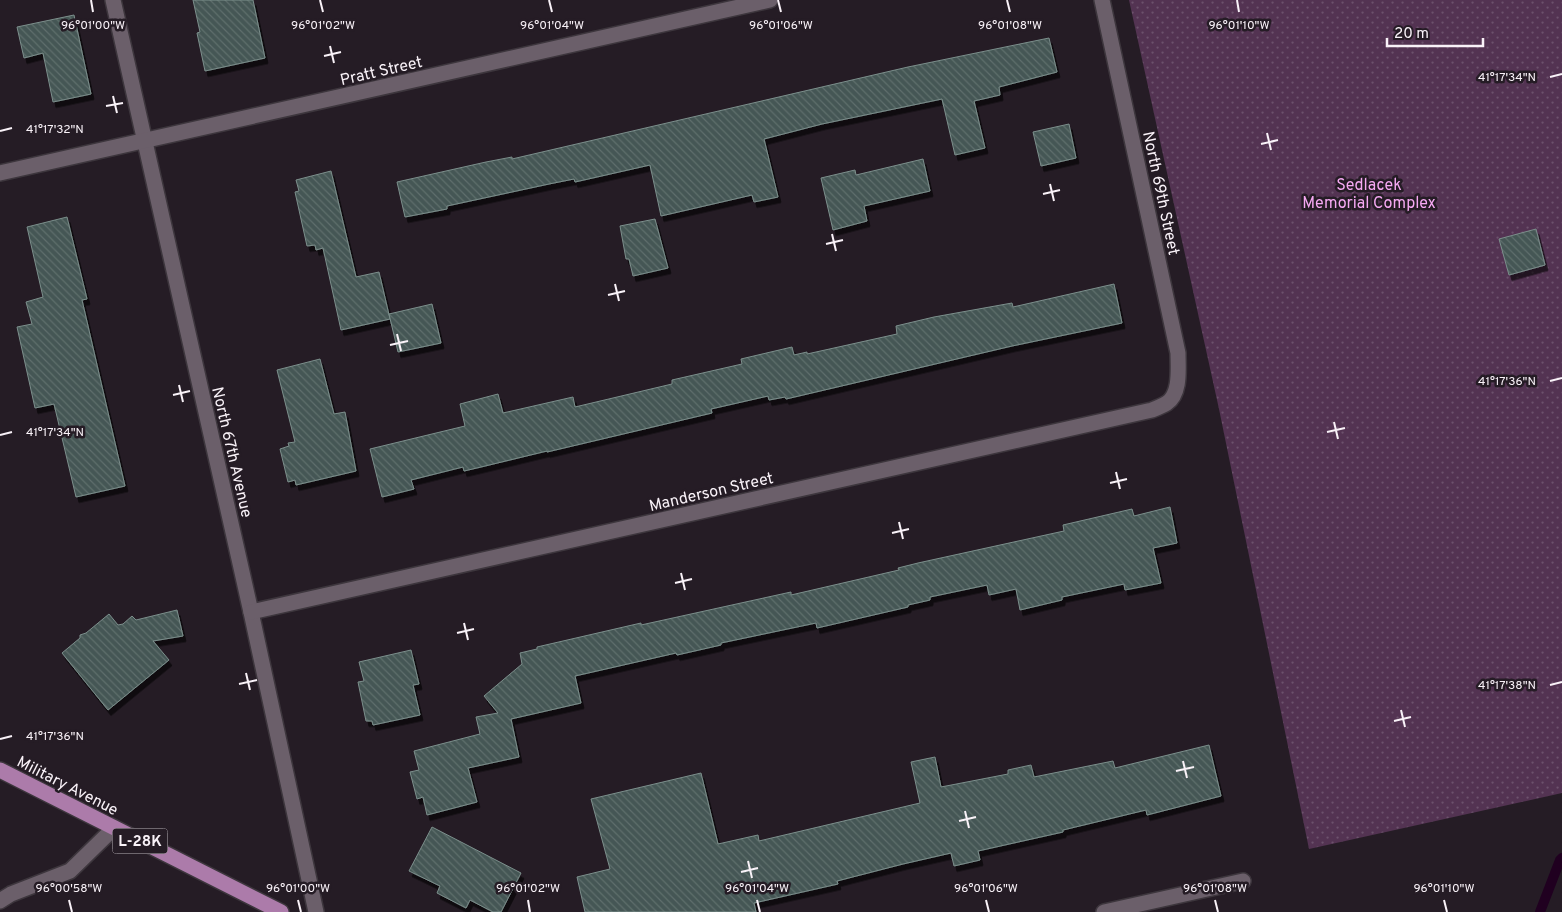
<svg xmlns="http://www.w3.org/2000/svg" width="1562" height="912" viewBox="0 0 1562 912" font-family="Overpass,sans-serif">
<defs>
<pattern id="park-dots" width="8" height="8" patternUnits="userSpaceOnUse" patternTransform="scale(1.25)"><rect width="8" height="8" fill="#533352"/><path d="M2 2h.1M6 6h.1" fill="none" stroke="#6c516c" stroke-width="1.8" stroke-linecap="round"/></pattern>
<pattern id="building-back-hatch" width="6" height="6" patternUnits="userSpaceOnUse" patternTransform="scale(1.25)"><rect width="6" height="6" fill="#445654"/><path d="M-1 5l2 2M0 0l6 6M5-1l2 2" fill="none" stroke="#606f6d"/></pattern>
<filter id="shadow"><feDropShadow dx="3" dy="5.5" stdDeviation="0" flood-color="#0009"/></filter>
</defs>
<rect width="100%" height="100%" fill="#251c25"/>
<!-- park -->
<path fill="url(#park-dots)" d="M1129,0H1562V793L1309,849L1219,409Z"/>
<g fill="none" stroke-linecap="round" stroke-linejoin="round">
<!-- stream -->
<path stroke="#200020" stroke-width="10" d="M1540,912L1560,860L1562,858"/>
</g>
<!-- building -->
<g fill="url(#building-back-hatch)" stroke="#7c8f8c" filter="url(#shadow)">
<path d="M193,0H253L265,58L205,71L197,33L200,32Z"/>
<path d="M74,15L91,94L53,102L43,53L24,58L17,27Z"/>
<path d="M1049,38L1057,72L999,87L1000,95L974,101L985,148L955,155L942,99L822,124L764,139L778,197L754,202L752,195L661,216L650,165L575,182L574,179L549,184L447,206V209L405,217L397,182L486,162L512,157V159L908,67Z"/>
<path d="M1069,124L1076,158L1041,166L1033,132Z"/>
<path d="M923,159L930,191L864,206L867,221L833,230L821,178L855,170L856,175Z"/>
<path d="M331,171L356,277L379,272L390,319L341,330L323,248L316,250L315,245L307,246L295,192L299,191L296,180Z"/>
<path d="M67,217L87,299L82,300L125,486L76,497L54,404L35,408L17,327L32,324L26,302L43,297L27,227Z"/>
<path d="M655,219L668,268L633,276L629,259H626L620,226Z"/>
<path d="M1536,229L1545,265L1509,275L1499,239Z"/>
<path d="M1114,284L1122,323L1012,346L786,399L785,397L769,400L768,396L711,409L712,413L547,452V451L481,467L464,471L463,467L411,480L414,489L382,497L370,449L465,426L460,404L498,394L503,413L573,397L575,407L672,384V380L742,364L741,359L792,347L794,355L807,352V354L897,334L896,326L934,317L1012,303L1013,307Z"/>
<path d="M432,304L441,343L398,352L389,314Z"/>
<path d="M320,359L334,414L345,412L356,471L296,485L295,480L288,482L280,449L289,446L288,443L295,442L277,370Z"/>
<path d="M1170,507L1177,543L1153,548L1161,583L1125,590L1124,584L1062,597V600L1020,610L1016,589L989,595L987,585L930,597V600L908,605V607L817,628L816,623L721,643V645L677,655L676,653L575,676L581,703L511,719L519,757L468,768L477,802L427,815L423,797L417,799L410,772L419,770L414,751L480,734L476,717L498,713L484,696L522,664L520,653L537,649V647L641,623V625L791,592V595L899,570L898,568L918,563L1064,531L1063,525L1132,509L1134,516Z"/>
<path d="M177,610L183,636L153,641L169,660L108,710L62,653L80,638V635L86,633L109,614L118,625L123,624L132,616L136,620Z"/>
<path d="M411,650L419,684L413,685L420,715L373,725L372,721H366L358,682L364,681L359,662Z"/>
<path d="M1209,745L1221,796L1147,815L1146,810L1063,830V832L978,851L980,860L954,866L951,853L903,864L837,881L838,884L754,903L756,912H585L577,877L610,869L591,799L701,773L718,844L758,835L759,841L920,803L911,762L935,757L941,787L1008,774V770L1031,765L1034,777L1113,761L1115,768Z"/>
<path d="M432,827L521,873L501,912H493L470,900L466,908L437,893L440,886L409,871Z"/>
</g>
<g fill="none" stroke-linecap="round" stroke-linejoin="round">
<defs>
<path id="service" d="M0,901L11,894L70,871L114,828"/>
<g id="minor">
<path d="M113,0L251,612L316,912"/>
<path d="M0,173L770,0"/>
<path d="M251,612L1152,410C1157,408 1162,406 1167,403C1181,393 1178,369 1178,353L1102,0"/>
<path d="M1104,912L1243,881"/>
</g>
<path id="primary" d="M0,770L281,912"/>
</defs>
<!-- service casing -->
<use href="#service" stroke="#3d363d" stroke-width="18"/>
<!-- minor casing -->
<use href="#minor" stroke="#3d363d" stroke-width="18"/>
<!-- primary casing -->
<use href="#primary" stroke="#3d363d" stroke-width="18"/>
<!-- service -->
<use href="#service" stroke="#6b5f6a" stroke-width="15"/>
<!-- minor -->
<use href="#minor" stroke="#6b5f6a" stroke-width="15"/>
<!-- primary -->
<use href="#primary" stroke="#ac7baa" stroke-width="15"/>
</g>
<!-- ticks -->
<path fill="none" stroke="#f9f2f8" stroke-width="2" d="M91,0L93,12M320,0L323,12M549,0L552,12M778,0L781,12M1007,0L1010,12M1237,0L1239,12M330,46L334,63M324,56L341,52M1550,77L1562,74M113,96L117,113M106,106L123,103M0,131L12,128M1267,133L1271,150M1261,144L1278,140M1050,184L1054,201M1043,194L1060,190M832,234L836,251M826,244L843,240M615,284L619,301M608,295L625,291M397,334L401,351M390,345L408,341M1550,381L1562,378M179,385L183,402M173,395L190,391M1334,422L1338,439M1327,432L1345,428M0,435L12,432M1116,472L1120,489M1110,483L1127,479M899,522L903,539M892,533L909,529M681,573L685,590M675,583L692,579M464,623L468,640M457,633L474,629M246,673L250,690M239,684L257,680M1550,685L1562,682M1401,710L1405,727M1394,721L1411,717M0,739L12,736M1183,761L1187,778M1176,771L1194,767M965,811L969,828M959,821L976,817M748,861L752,878M741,872L758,868M69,900L72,912M298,900L301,912M528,900L530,912M757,900L760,912M986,900L989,912M1215,900L1218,912M1444,900L1447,912"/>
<g text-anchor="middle" stroke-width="5" stroke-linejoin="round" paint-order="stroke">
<!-- shield labels -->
<rect fill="#251c25" stroke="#b9b2b9" stroke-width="1" x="112.5" y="828.5" width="55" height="25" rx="4"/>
<g font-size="15" font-weight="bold" fill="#f9f2f8">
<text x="140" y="846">L-28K</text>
</g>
<!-- street labels -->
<g font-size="16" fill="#f9f2f8" stroke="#251c25">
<text transform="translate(381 70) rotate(-13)" y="6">Pratt Street</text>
<text transform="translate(1162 193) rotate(78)" y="6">North 69th Street</text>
<text transform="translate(233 452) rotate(77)" y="6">North 67th Avenue</text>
<text transform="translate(711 491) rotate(-13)" y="6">Manderson Street</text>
<text transform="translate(68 785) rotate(27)" y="6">Military Avenue</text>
</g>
<!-- park labels -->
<g font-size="16" fill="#f6a9f3" stroke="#251c25">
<text x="1369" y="190">Sedlacek<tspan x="1369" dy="18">Memorial Complex</tspan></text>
</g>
</g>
<g font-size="12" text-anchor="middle" fill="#f9f2f8" stroke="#251c25" stroke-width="5" stroke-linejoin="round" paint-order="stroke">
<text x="93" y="29">96°01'00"W</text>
<text x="323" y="29">96°01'02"W</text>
<text x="552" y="29">96°01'04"W</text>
<text x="781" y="29">96°01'06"W</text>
<text x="1010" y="29">96°01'08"W</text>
<text x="1239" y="29">96°01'10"W</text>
<text x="1507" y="81">41°17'34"N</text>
<text x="55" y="133">41°17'32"N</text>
<text x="1507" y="385">41°17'36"N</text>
<text x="55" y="436">41°17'34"N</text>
<text x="1507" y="689">41°17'38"N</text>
<text x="55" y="740">41°17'36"N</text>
<text x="69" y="892">96°00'58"W</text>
<text x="298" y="892">96°01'00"W</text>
<text x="528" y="892">96°01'02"W</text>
<text x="757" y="892">96°01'04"W</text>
<text x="986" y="892">96°01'06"W</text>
<text x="1215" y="892">96°01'08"W</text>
<text x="1444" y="892">96°01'10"W</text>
</g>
<!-- scale -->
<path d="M1387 38v8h96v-8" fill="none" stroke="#f9f2f8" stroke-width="2.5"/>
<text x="1394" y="38" font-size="15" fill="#f9f2f8" stroke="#251c25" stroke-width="4" paint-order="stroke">20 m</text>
</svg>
